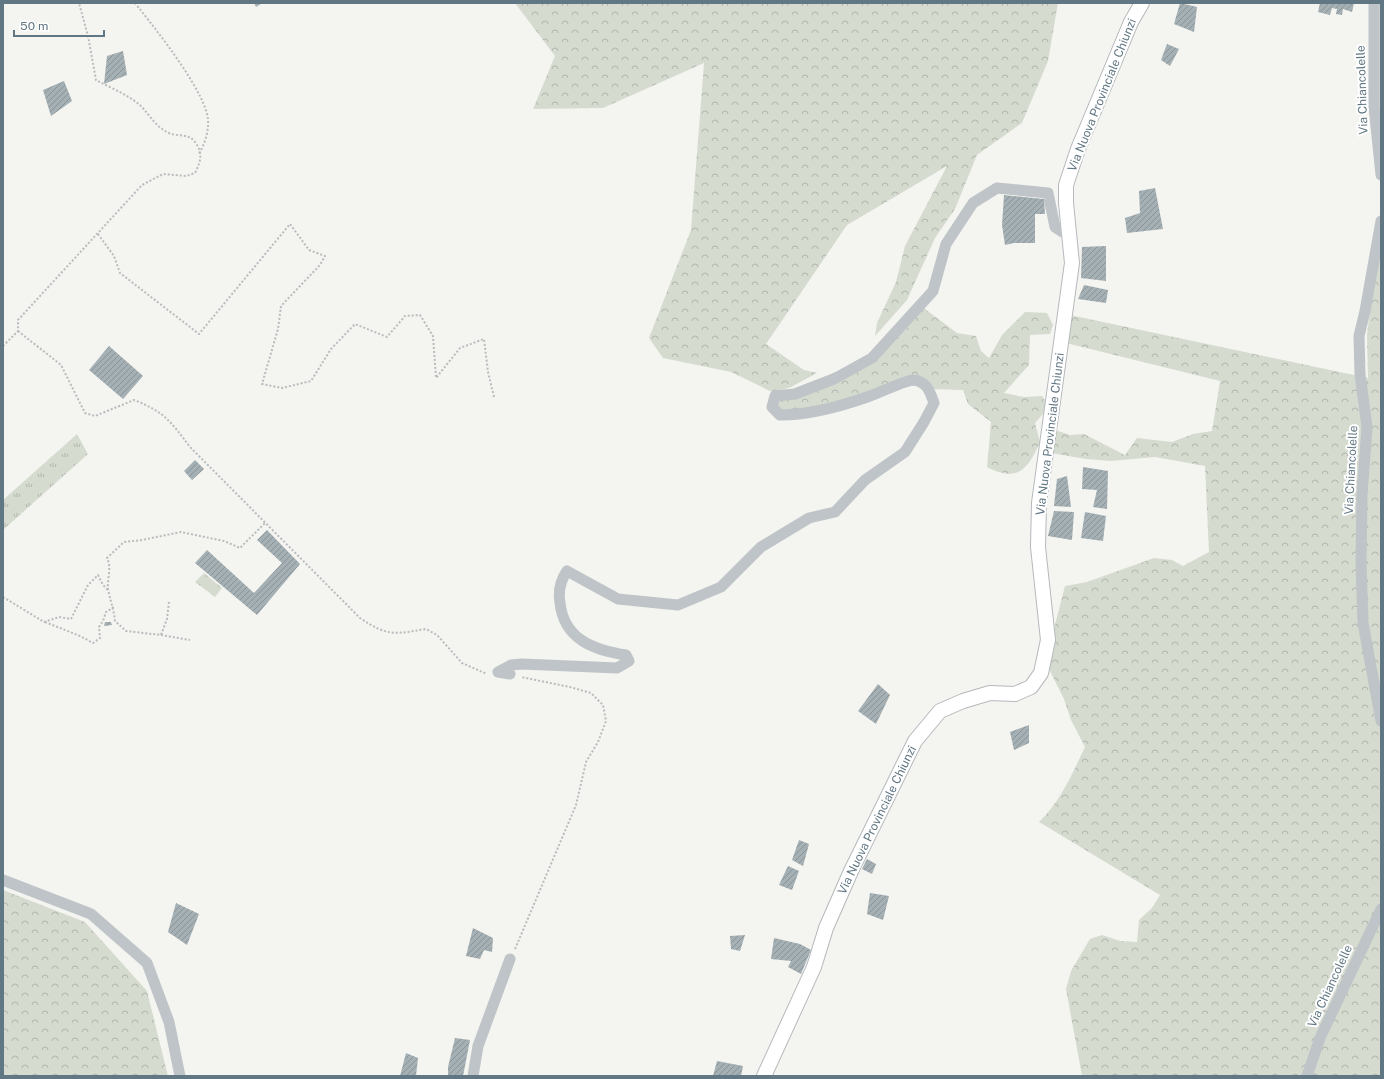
<svg xmlns="http://www.w3.org/2000/svg" width="1384" height="1079" viewBox="0 0 1384 1079" font-family="'Public Sans',sans-serif">
<defs>
<pattern id="grass-tufts" width="24" height="20" patternUnits="userSpaceOnUse"><rect width="24" height="20" fill="#d6dbd0"/><path d="M3 7l-1-3M5 7V3M7 7l1-3M15 17l-1-3M17 17v-4M19 17l1-3" fill="none" stroke="#b1b6ae"/></pattern>
<pattern id="forest-crowns" width="20" height="18" patternUnits="userSpaceOnUse"><rect width="20" height="18" fill="#d6dbd0"/><path d="M2 6a3 3 0 1 1 6 0M12 15a3 3 0 1 1 6 0" fill="none" stroke="#b1b6ae"/></pattern>
<pattern id="building-hatch" width="6" height="6" patternUnits="userSpaceOnUse"><rect width="6" height="6" fill="#a5b0b4"/><path d="M-1 1l2-2M0 6l6-6M5 7l2-2" fill="none" stroke="#8a9498"/></pattern>
</defs>
<rect width="100%" height="100%" fill="#f4f4f0"/>
<!-- grass -->
<g fill="url(#grass-tufts)">
<path d="M77,434L88,454L3,530V500Z"/>
<path d="M204,573L222,588L215,597L195,582Z"/>
</g>
<!-- forest -->
<g fill="url(#forest-crowns)">
<path d="M515,3H1058L1048,61L1022,123L977,155L955,209L935,238L907,300L875,336L877,323L896,282L905,246L947,166L847,225L766,344L804,370L817,373L791,387L774,393L731,372L663,358L649,338L691,230L704,63L603,108L533,109L555,56Z"/>
<path d="M1379,3H1381V130L1379,106Z"/>
<path d="M1381,246V1076H1082L1066,989L1071,971L1090,939L1102,935L1120,941L1137,942L1139,920L1152,908L1160,895L1039,822C1061,801 1072,774 1085,747L1071,720L1064,699L1047,665L1052,636L1065,586L1087,582L1154,558L1172,560L1183,566L1209,552L1205,466L1155,457L1111,461L1086,459L1051,453L1055,430L1070,435L1084,434L1125,455L1137,438L1172,442L1193,434L1212,431L1220,381L1066,343L1070,315L1368,378L1367,335L1370,311Z"/>
<path d="M925,309L957,333L976,336L981,351L989,358L1002,335L1025,312L1047,313L1053,325L1050,334L1030,335L1029,365L1004,393L1024,397L1042,396L1049,407L1035,423L1040,442C1028,469 1018,483 987,467L991,422L968,404L963,390L930,389L922,383L859,400L780,415L775,396L872,358L914,313Z"/>
<path d="M3,890L85,922L147,991L168,1076H3Z"/>
</g>
<!-- building -->
<g fill="url(#building-hatch)">
<path d="M254,3H262L256,7Z"/>
<path d="M1180,3L1197,7L1194,32L1174,24Z"/>
<path d="M1320,3H1354L1352,12L1343,9L1342,15L1336,14L1337,9L1332,8L1330,15L1318,12Z"/>
<path d="M1167,44L1179,49L1170,66L1161,60Z"/>
<path d="M123,51L127,75L104,84L107,56Z"/>
<path d="M64,81L72,101L51,116L43,90Z"/>
<path d="M1155,188L1163,229L1127,233L1125,218L1140,213L1139,191Z"/>
<path d="M1004,195L1044,199L1045,214H1035V243H1014L1005,245L1002,225Z"/>
<path d="M1106,246V281L1081,278L1082,247Z"/>
<path d="M1084,285L1108,290L1106,303L1078,299Z"/>
<path d="M109,346L143,376L123,399L89,370Z"/>
<path d="M195,460L204,469L192,480L184,471Z"/>
<path d="M1083,467L1108,471L1107,509L1093,507L1097,490L1082,489Z"/>
<path d="M1067,476L1071,507L1054,506L1057,479Z"/>
<path d="M1054,511L1074,512L1072,540L1048,536Z"/>
<path d="M1085,512L1106,516L1103,541L1081,538Z"/>
<path d="M267,530L300,564L257,615L195,563L207,550L254,593L282,563L257,540Z"/>
<path d="M105,622H111L112,625L104,626Z"/>
<path d="M878,684L890,695L876,724L858,711Z"/>
<path d="M1029,725V743L1014,750L1010,732Z"/>
<path d="M799,840L809,844L803,866L792,860Z"/>
<path d="M867,859L876,864L872,874L862,869Z"/>
<path d="M788,866L799,871L792,890L779,885Z"/>
<path d="M870,893L889,896L883,920L867,914Z"/>
<path d="M176,903L199,914L187,945L168,932Z"/>
<path d="M473,928L493,938L492,952L484,950L480,959L466,956Z"/>
<path d="M745,935L740,951L731,949L730,936Z"/>
<path d="M774,938L800,944L811,950L801,974L788,967L791,961L771,959Z"/>
<path d="M455,1038L470,1040L463,1076H448V1067Z"/>
<path d="M406,1053L418,1058L416,1076H400Z"/>
<path d="M717,1061L743,1066L741,1076H713Z"/>
</g>
<g fill="none" stroke-linecap="round" stroke-linejoin="round">
<defs>
<path id="major" d="M764,1076L814,967L826,928L851,871L915,741L940,711L963,701L990,693L1015,694L1031,687L1041,673L1048,640L1038,547L1039,503L1072,263L1066,203V185L1078,149L1131,22L1142,3"/>
</defs>
<!-- major casing -->
<use href="#major" stroke="#b4b9bc" stroke-width="16"/>
<!-- path -->
<g stroke="#b8bcbe" stroke-width="2" stroke-dasharray="2 2" stroke-linecap="butt">
<path d="M135,3C153,26 211,97 208,124C208,134 204,146 199,153"/>
<path d="M98,234L114,256L120,273L199,334L290,224L309,250L325,256L320,265L281,306L278,329L262,384L282,388L311,381L331,349L355,324L387,337L405,316L420,315L433,336L436,378L460,348L484,339L488,372L494,397"/>
<path d="M18,331L61,365L85,413L95,416L134,400C165,412 171,422 190,447L360,618C388,637 395,634 426,629L437,635L462,663L487,674"/>
<path d="M3,346L18,331V320L142,185L163,174L186,176L195,173C201,161 203,153 195,142C189,133 177,137 169,133C153,126 147,109 136,102C124,93 109,87 96,80L88,36L79,3"/>
<path d="M3,597L44,622L59,617L71,619L88,585L98,575L103,585L108,590"/>
<path d="M169,602L167,619L161,635L126,631L115,621C114,610 110,600 108,589C107,579 112,567 107,558L124,542L142,540L181,532L224,541L240,548L266,522"/>
<path d="M45,622L80,636L93,643L100,638L99,627L103,621L106,612L114,607"/>
<path d="M161,635L190,640"/>
<path d="M515,949L576,805L586,762L598,742L606,721L603,705L591,693L570,687L521,677"/>
</g>
<!-- minor -->
<g stroke="#bec4c7" stroke-width="11">
<path d="M1374,3V107L1381,175"/>
<path d="M1381,221L1365,311L1359,336L1360,374L1367,427L1362,495L1361,562L1363,623L1381,721"/>
<path d="M510,674L498,672L511,665L522,664L617,668L629,661L626,655C593,650 564,639 560,603C558,591 560,581 567,571L618,599L678,605L721,587L761,547L809,518L835,512L865,480L905,452L924,422L934,403C930,392 927,381 913,380C907,380 878,393 870,396C842,406 809,415 780,415L772,407L775,396L795,394L834,379L872,358L933,291L946,244L973,203L997,188L1048,193L1055,227L1069,236"/>
<path d="M3,880L91,914L147,963L169,1022L180,1076"/>
<path d="M473,1076L478,1046L510,959"/>
<path d="M1307,1076L1320,1038L1381,909"/>
</g>
<!-- major -->
<use href="#major" stroke="#fff" stroke-width="14"/>
</g>
<g text-anchor="middle" stroke-width="4" stroke-linejoin="round" paint-order="stroke">
<!-- street labels -->
<g font-size="12" fill="#617783" stroke="#fff">
<text transform="translate(1362 90) rotate(-92)" y="4">Via Chiancolelle</text>
<text transform="translate(1102 95) rotate(-68)" y="4">Via Nuova Provinciale Chiunzi</text>
<text transform="translate(1050 434) rotate(-83)" y="4">Via Nuova Provinciale Chiunzi</text>
<text transform="translate(1351 470) rotate(-87)" y="4">Via Chiancolelle</text>
<text transform="translate(877 820) rotate(-64)" y="4">Via Nuova Provinciale Chiunzi</text>
<text transform="translate(1330 986) rotate(-65)" y="4">Via Chiancolelle</text>
</g>
</g>
<!-- border -->
<rect width="1384" height="1079" fill="none" stroke="#617783" stroke-width="8"/>
<!-- scale -->
<path d="M14 30v6h90v-6" fill="none" stroke="#617783" stroke-width="2"/>
<text x="20" y="30" font-size="12" fill="#617783" stroke="#ffffff" stroke-width="3" paint-order="stroke">50 m</text>
</svg>
